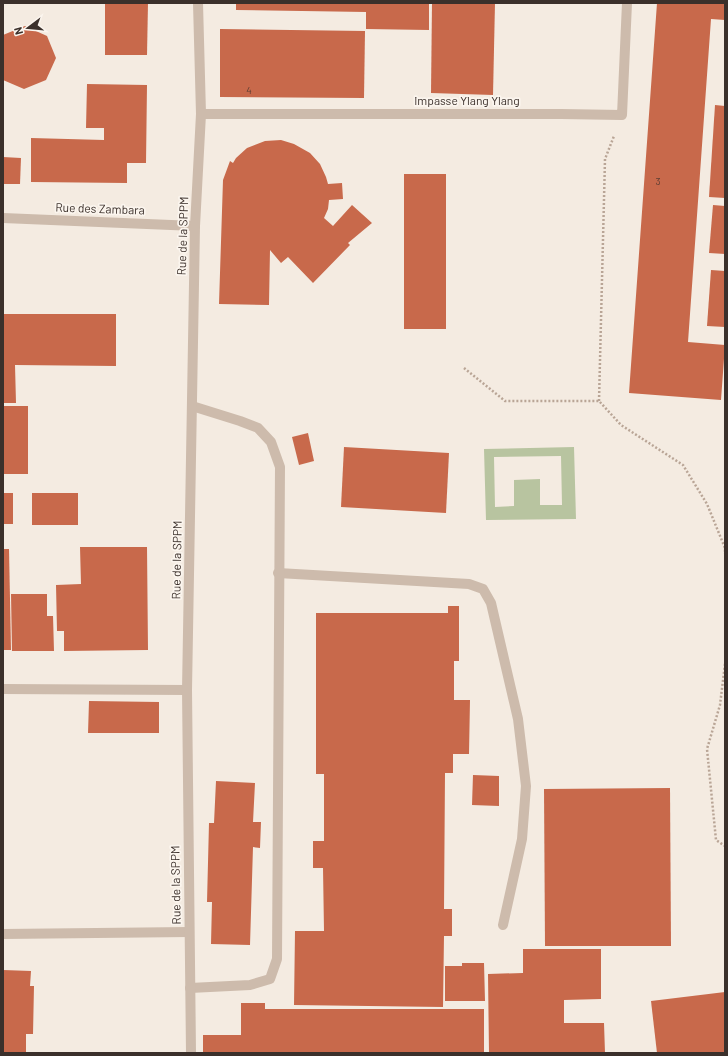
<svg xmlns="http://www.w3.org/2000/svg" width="728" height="1056" viewBox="0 0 728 1056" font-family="Barlow,sans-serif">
<rect width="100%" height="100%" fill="#f4ebe1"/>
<!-- green -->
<path fill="#b8c4a0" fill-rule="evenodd" d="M574,447L576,519L486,520L484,449ZM561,456L562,505H540V479L514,480V506L495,507L494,457Z"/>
<!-- building -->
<g fill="#c8694b">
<path d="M105,3H148L147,55H105Z"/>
<path d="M236,3H429V30L366,29V12L236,10Z"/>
<path d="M432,3H495L493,95L431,93Z"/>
<path d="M657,3H725V20L711,19L688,342L725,345L721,400L629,393Z"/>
<path d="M25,26L47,36L56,58L46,80L24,89L3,80V35Z"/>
<path d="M220,29L365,31L364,98L220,97Z"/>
<path d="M87,84L147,85L146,163H127V183L31,182V138L104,140V128H86Z"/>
<path d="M715,105L725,106V198L709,197Z"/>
<path d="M281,140L294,144L310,153L320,164L326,177L328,184L342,183L343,199L329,200L328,209L324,218L333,226L352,205L372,223L348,243L350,245L313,283L288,257L281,263L270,250L269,305L219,304L223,180L230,161L233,163L236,158L247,148L265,141Z"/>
<path d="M3,157L21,158L20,184H3Z"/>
<rect x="404" y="174" width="42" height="155"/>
<path d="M713,205L725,206V254L709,253Z"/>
<path d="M711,270L725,271V327L707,326Z"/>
<path d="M3,314H116V366L15,365L16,403H3Z"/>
<rect x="3" y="406" width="25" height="68"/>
<path d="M308,433L314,461L299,465L292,437Z"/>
<path d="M344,447L449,453L446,513L341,507Z"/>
<rect x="3" y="493" width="10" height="31"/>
<rect x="32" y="493" width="46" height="32"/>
<path d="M80,547H147L148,650L64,651V631H57L56,585L81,584Z"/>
<path d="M3,549H9L11,650H3Z"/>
<path d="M11,594H47V616H53L54,651H12Z"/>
<path d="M448,606H459V661H454V700H470L469,754H453V773H445L444,909H452V936H444L443,1007L294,1005L295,931H324L323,868H313V841H324V774H316V613H448Z"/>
<path d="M89,701L159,702V733H88Z"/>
<path d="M473,775L499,776V806L472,805Z"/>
<path d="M216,781L255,783L253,822H261L260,848L253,847L250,945L211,944L212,902H207L209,823H214Z"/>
<path d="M670,788L671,946H545L544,789Z"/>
<path d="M523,949H601V999L564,1000V1023H604L605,1053H489L488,974L523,973Z"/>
<path d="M462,963H484L485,1001H445V966H462Z"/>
<path d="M3,970L31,971L30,986H34L33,1034H26V1053H3Z"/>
<path d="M725,992V1053H657L651,1001Z"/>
<path d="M241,1003H265V1009H484V1053H203V1035H241Z"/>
</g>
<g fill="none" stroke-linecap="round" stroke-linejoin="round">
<!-- path -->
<g stroke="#b9a596" stroke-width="2.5" stroke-dasharray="2 2" stroke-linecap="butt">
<path d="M464,368L505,401H599L621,425L683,465L707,504L725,548V554"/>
<path d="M599,401L605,159L614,136"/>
<path d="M725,664L720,705L707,749L716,840L725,846"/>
</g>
<!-- service -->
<g stroke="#cdbbac" stroke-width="10">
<path d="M201,114H561L622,115L627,3"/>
<path d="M278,573L469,584L483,589L491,603L518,719L526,786L522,839L503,925"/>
<path d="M3,689L187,690"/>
<path d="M190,988L250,985L270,979L277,959L280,467L271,442L258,428L240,421L192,406"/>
</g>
<!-- minor -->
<g stroke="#cdbbac" stroke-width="10">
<path d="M3,218L195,226"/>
<path d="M3,934L189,932"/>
<path d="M191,1053L187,690L195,226L201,114L198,3"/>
</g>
</g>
<g text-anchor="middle" stroke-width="3.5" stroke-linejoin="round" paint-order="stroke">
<!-- number labels -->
<g font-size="10" fill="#5e3e33">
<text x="249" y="94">4</text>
<text x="658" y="185">3</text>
</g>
<!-- street labels -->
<g font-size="12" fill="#3b302b" stroke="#fbf5ee">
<text x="467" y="105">Impasse Ylang Ylang</text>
<text transform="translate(100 209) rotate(2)" y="4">Rue des Zambara</text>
<text transform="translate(183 236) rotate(-88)" y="4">Rue de la SPPM</text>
<text transform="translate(177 560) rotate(-89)" y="4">Rue de la SPPM</text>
<text transform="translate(176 885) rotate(-91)" y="4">Rue de la SPPM</text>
</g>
</g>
<!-- border -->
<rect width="728" height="1056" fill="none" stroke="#3b302b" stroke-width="8"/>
<!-- north arrow -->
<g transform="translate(28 28) rotate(254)" stroke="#fbf5ee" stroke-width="3" paint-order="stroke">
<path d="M0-3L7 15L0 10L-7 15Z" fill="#3b302b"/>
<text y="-6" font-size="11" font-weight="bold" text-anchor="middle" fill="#3b302b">N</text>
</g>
</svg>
